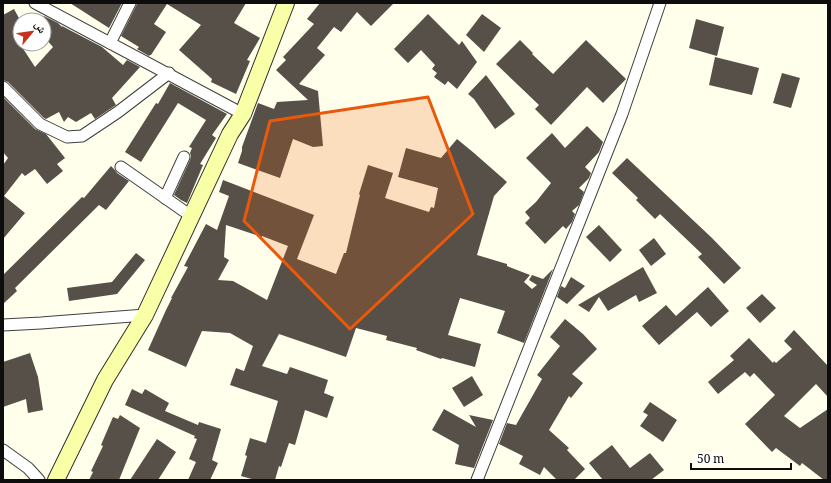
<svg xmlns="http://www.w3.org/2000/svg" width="831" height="483" viewBox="0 0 831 483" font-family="Georgia,'Noto Naskh Arabic',serif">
<rect width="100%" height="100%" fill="#ffffec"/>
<!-- building -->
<g fill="#565048" fill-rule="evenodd">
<path d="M70,3H122L109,28Z"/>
<path d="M137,3H246L234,23L260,38L247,60L250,61L236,94L211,82L212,79L179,50L201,25L167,4L154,24L166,32L151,55H150L149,56L137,49L139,47L121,36L136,6Z"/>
<path d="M320,3H394L371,26L357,12L341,32L334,27L317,48L325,55L299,84L318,91L323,146L313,147L293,139L280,178L238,163L242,151V147L258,103L274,109L277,102L308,100L276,70L286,60L283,57L314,24L307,19Z"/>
<path d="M14,9L20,20V44L35,67L53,47L44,37V16L58,23L62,27V26L102,47L123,65L127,60L140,67L112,98L116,105L95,119L91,113L76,122L68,117L64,122L59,112L46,119L44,118L8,82L3,80V15Z"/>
<path d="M428,14L459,45L462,41L477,62L457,89L448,81L445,85L434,77L437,73L432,69L435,65L421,50L408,63L394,49Z"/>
<path d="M482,14L501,28L484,52L466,35Z"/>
<path d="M696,19L724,27L717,56L689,48Z"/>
<path d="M520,40L533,53L532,54L553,74L586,40L626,79L603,103L587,87L551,125L535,109L539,105L496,64Z"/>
<path d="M715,57L759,68L752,95L709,85Z"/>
<path d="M782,73L800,78L791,108L773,103Z"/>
<path d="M486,75L515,114L495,129L474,99L468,94Z"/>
<path d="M170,83L227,114L212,135L216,138L200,164L203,165L187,203L181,200L174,195L190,160L191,156L190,153L192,148L189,147L206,120L178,103L141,162L125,152L156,103L158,104Z"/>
<path d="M3,97L35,129L46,134L65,158L57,164L63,171L47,184L35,169L25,176L22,173L4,196L25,213L3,239V165L8,158L3,152Z"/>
<path d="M587,126L603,142L599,152L585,167L591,173L589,178L579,188L584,192L579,205L572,211L575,214L572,222L566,229L563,226L545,244L525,223L530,218L525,212L536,202L551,183L526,158L552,133L565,148Z"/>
<path d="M457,139L474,153L507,182L494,196L477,255L507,264V266L530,275L524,282L532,289L537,285L529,280L532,275L543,279L553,269L524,343L497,333L505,311L460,298L448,335L481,344L475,367L442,358L441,359L416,350L417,348L386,340L387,336L356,328L346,357L279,334L262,366L287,374L290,367L328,380L324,393L334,397L327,418L305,410L295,445L289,443L281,467L279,466L275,480H255L241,476L247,456L245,455L250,438L266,443L278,401L230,385L236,368L244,371L253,346L230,333L202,331L186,367L148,350L166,310L172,298H171L188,267L184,266L206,224L217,230L229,196L219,192L223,180L314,215L297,259L336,274L344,253H346L360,195L359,194L368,165L393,173L385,198L429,212L431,207L434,208L438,188L398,177L406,148L441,158ZM226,225L262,237V236L288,246L267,300L233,281L218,280L229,260L224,257Z"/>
<path d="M627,158L712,238L741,268L724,284L698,257L702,254L660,214L655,219L636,200L638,198L612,173Z"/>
<path d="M111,166L114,169L117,173L129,181L106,210L99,205L15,288L17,291L3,304V275L82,197L84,198Z"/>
<path d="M599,225L622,250L610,262L586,237Z"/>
<path d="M654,238L666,254L651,266L639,250Z"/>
<path d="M136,253L145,260L117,294L69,301L67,288L112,282Z"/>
<path d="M643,267L657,293L639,302L636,295L608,311L599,297L589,312L578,305Z"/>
<path d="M571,277L585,286L567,304L557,297L561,286L565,288Z"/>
<path d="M708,287L729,311L711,327L697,312L659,345L642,326L666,305L676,316Z"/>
<path d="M762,294L776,308L760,323L746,308Z"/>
<path d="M565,319L583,334L597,349L572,374L583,383L571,398L569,396L549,430L569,448L567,450L585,469L574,480H557L544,467L540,475L519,464L523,456L499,444L507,423L516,425L542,379L537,375L560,346L550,337Z"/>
<path d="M794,330L828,366V397L816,384L784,416L800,428L828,409V480H824L802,463L800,466L776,448L772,452L745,424L775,395L754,373L750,377L745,372L718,394L708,382L734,360L730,356L749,338L773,363L774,361L776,363L792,349L784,341Z"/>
<path d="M30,353L38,377L43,410L28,413L26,399L3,407V362Z"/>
<path d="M472,376L483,395L464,407L452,388Z"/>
<path d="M132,389L142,394L145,389L169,403L165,411L198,425L199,422L221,429L212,460L218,463L210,480H188L196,462L189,459L197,439L194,438L195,436L125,405Z"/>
<path d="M650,402L677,420L663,442L640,426L648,415L643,412Z"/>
<path d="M444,409L476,427L469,415L493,420L474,468L455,464L459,445L432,430Z"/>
<path d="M120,415L140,428L119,480H89L93,472L91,471L103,446L101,445L113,417L118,419Z"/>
<path d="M157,439L176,452L158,480H130Z"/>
<path d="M612,445L630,468L650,453L664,470L651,480H603L589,463Z"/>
</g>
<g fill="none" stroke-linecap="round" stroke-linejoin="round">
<defs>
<g id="street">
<path d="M35,3L243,114"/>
<path d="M110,43L130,3"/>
<path d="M3,87L40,124L67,137L82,136L118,112L169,73"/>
<path d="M121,167L191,216"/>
<path d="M165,198L184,157"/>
<path d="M3,325L41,323L145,315"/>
<path d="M3,450L28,468L39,480"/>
<path d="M477,480L622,114L660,3"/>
</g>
<path id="secondary" d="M56,480L105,380L145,315L230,134L243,114L286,3"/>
</defs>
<!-- street casing -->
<use href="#street" stroke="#404040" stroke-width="13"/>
<!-- secondary casing -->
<use href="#secondary" stroke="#2f2f2f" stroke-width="18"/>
<!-- street -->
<use href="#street" stroke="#fff" stroke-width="11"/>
<!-- secondary -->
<use href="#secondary" stroke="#f9ffa7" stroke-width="16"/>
</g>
<!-- marked area -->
<path fill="#e8590c" fill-opacity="0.2" stroke="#e8590c" stroke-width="3" stroke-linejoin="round" d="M428,97L473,214L350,329L244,221L270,121Z"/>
<!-- border -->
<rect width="831" height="483" fill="none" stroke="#0d0d0d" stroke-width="8"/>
<!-- north arrow -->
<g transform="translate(32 32) rotate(61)"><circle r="19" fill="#ffffff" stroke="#9e9e9e"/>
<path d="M0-3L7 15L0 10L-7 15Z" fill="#c5321d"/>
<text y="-6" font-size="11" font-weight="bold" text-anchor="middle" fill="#0d0d0d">ش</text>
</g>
<!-- scale -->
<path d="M691 463v6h100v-6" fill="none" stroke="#0d0d0d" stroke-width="2"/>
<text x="697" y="463" font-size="12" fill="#0d0d0d" stroke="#ffffff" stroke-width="3" paint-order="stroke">50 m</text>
</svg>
